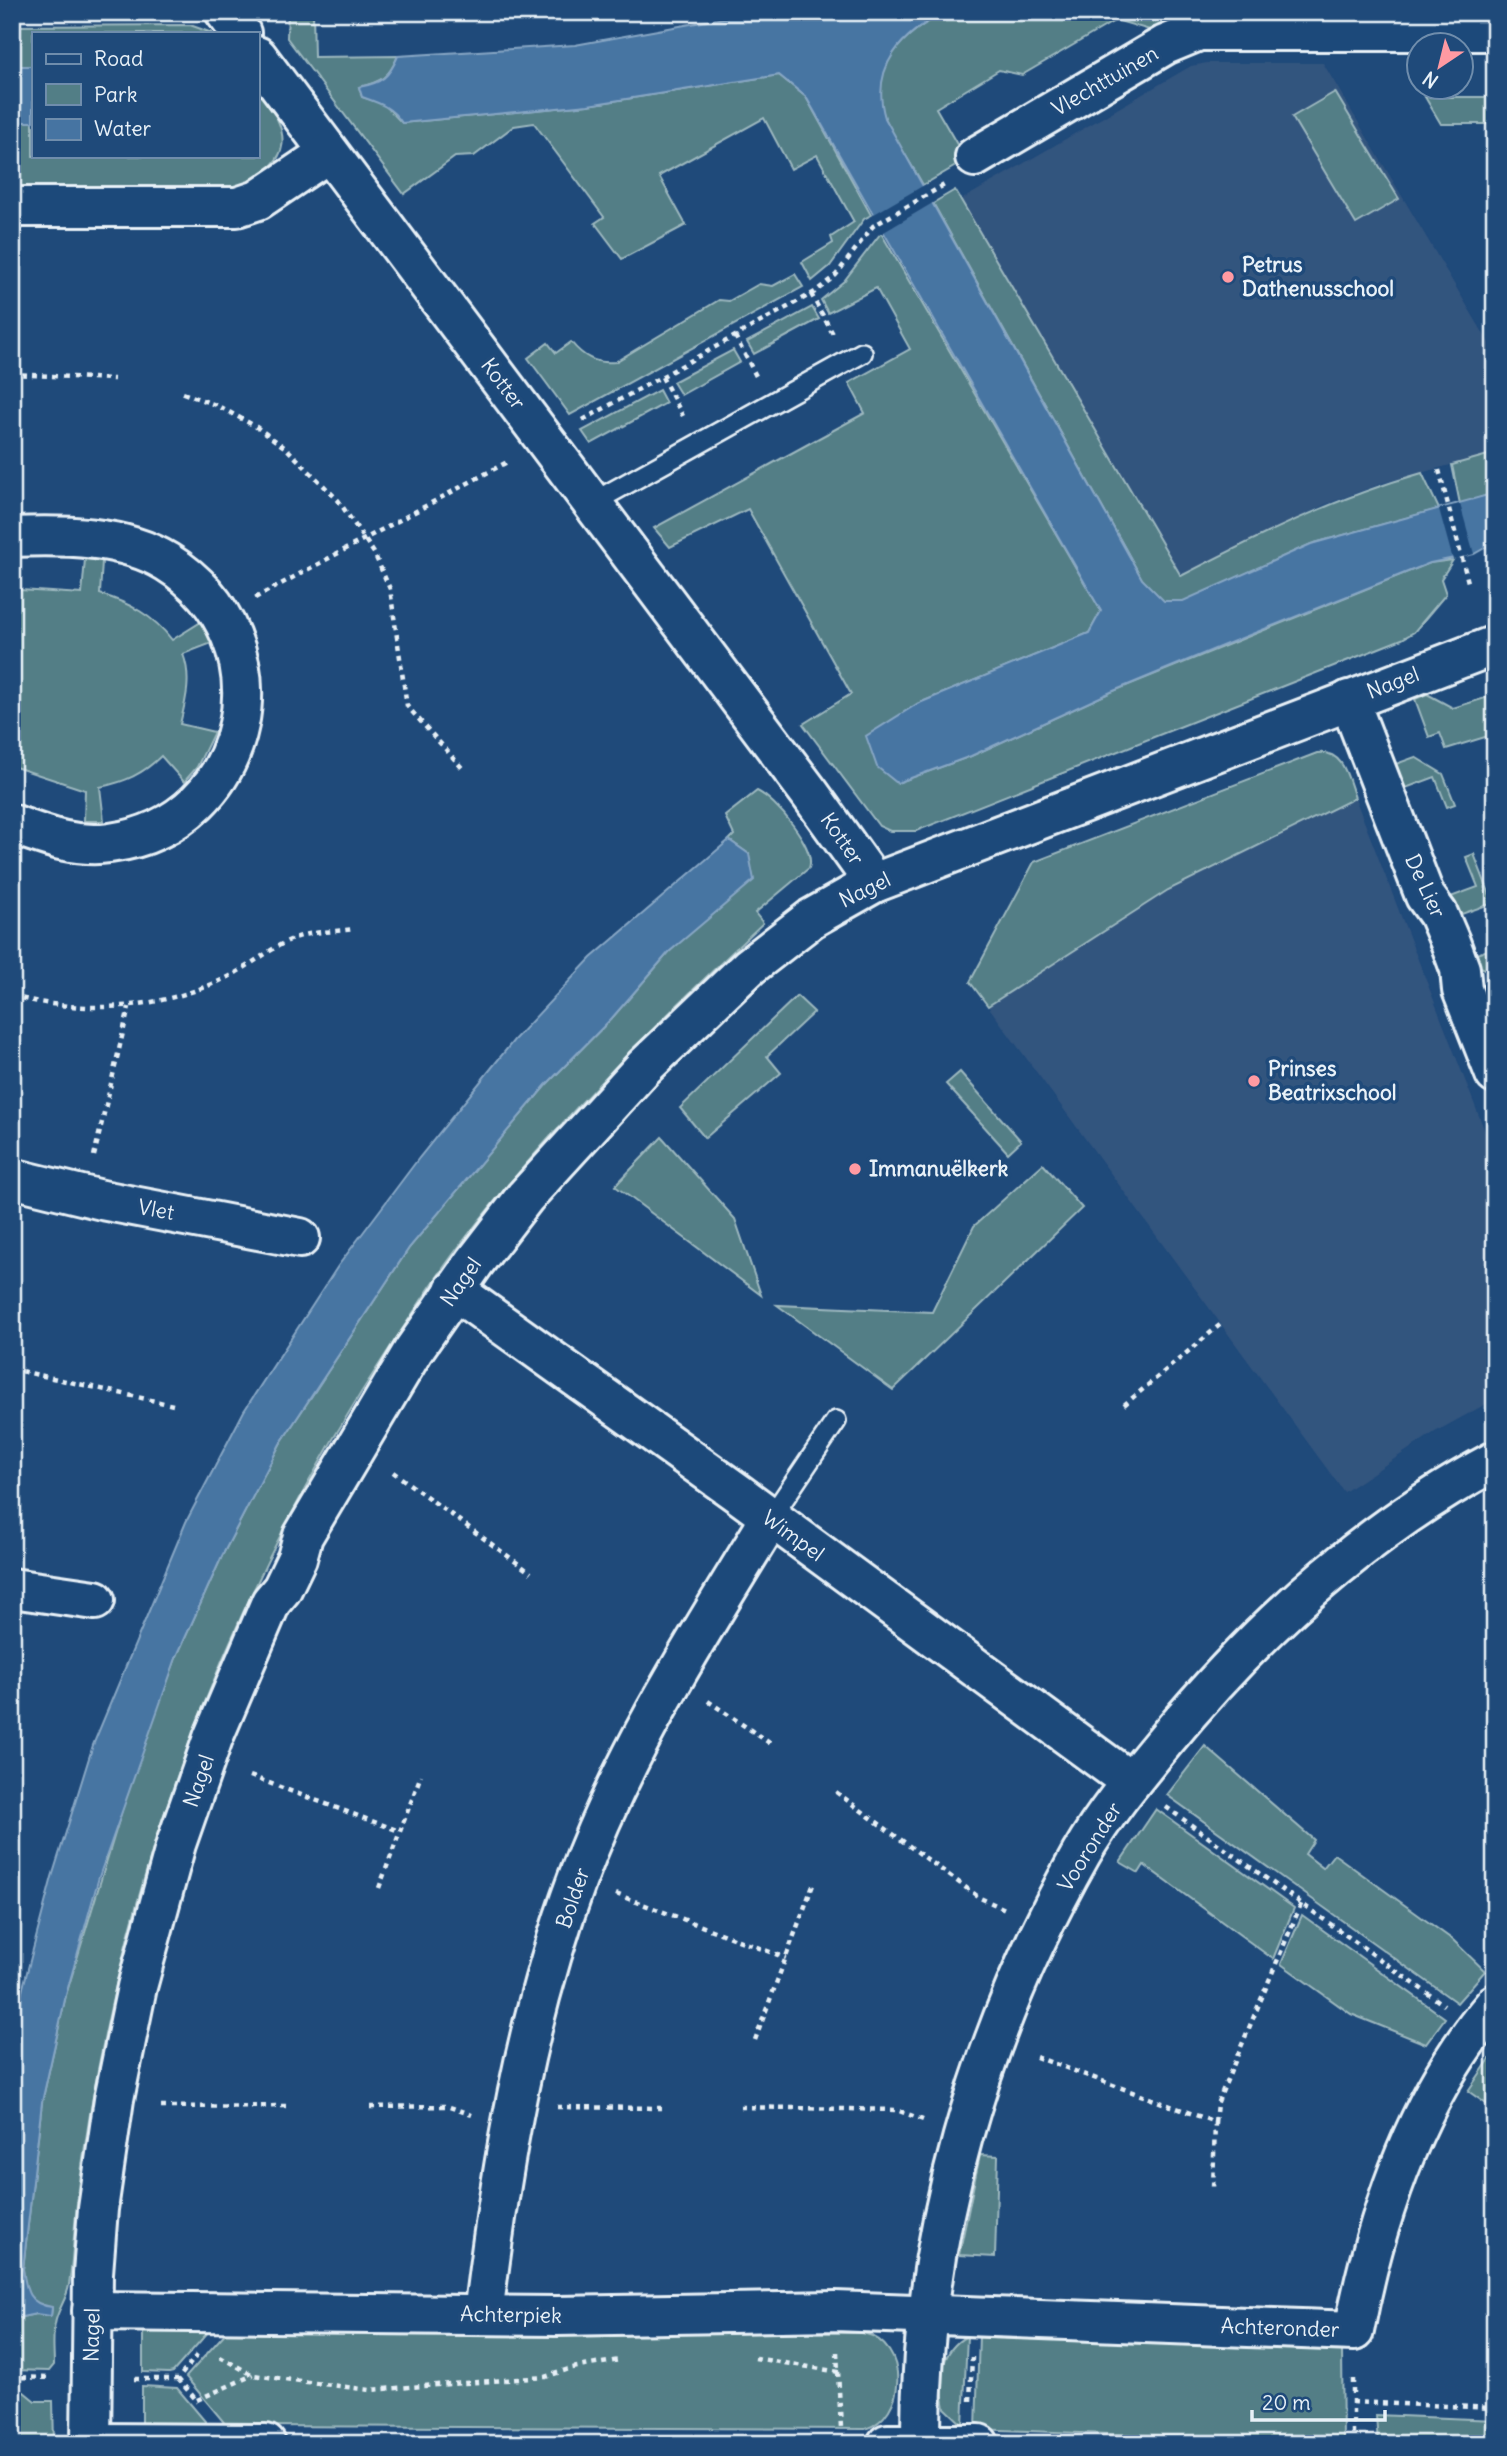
<svg xmlns="http://www.w3.org/2000/svg" width="1507" height="2456" viewBox="0 0 1507 2456" font-family="Delius,sans-serif">
<rect width="100%" height="100%" fill="#1f4a7a"/>
<filter id="ink" filterUnits="userSpaceOnUse"><feTurbulence type="fractalNoise" baseFrequency=".0143" numOctaves="2"/><feDisplacementMap in="SourceGraphic" scale="14" xChannelSelector="R" yChannelSelector="G"/><feConvolveMatrix kernelMatrix="1 2 1 2 8 2 1 2 1" color-interpolation-filters="sRGB"/></filter>
<g filter="url(#ink)">
<!-- built -->
<g fill="#33547e">
<path d="M1207,63H1323L1495,353V453L1383,483L1324,505L1182,576L961,200L1191,66Z"/>
<path d="M1355,798L1495,1157V1399L1435,1432L1344,1492L988,1006L1168,890Z"/>
</g>
<!-- green -->
<g fill="#527e86" stroke="#9db8bf" stroke-width="2">
<path d="M288,12H313L314,57L398,56C389,78 381,82 359,87L362,97L384,104L402,123L588,105L779,75L806,97L871,215L864,219L830,266L812,281L802,262L833,243L831,237L854,222L817,155L791,169L764,118L659,176L686,225L622,259L595,223L604,217L534,123L514,126L474,156L455,157L404,194L287,38Z"/>
<path d="M947,12H1184L1153,31L1116,20L1022,75L999,70L936,108L966,160L923,185C911,163 895,141 885,118C864,69 906,30 947,12Z"/>
<path d="M190,25L212,33H33V66H12V26Z"/>
<path d="M257,87C292,134 296,160 238,188L12,190V122H33V156H257Z"/>
<path d="M1335,92L1399,199L1356,224L1292,117Z"/>
<path d="M1425,97H1495V124H1441Z"/>
<path d="M955,190L1181,576C1260,535 1337,497 1422,473L1439,509L1311,544L1183,602H1164L1142,579L933,203Z"/>
<path d="M881,233L1101,611L1089,633L917,704L897,783L971,756L1111,692L1430,563L1453,560L1441,579L1446,594L1414,632L1402,639L916,831H890L879,826L803,724L851,694L748,509L670,547L654,528L865,413L849,383L910,349L876,288L828,313L821,300L844,281Z"/>
<path d="M795,274L803,287L570,415L528,358L548,343L556,353L571,342C583,357 596,364 615,362L719,300L729,301L759,284L773,286Z"/>
<path d="M812,307L819,319L754,354L747,342Z"/>
<path d="M733,350L740,362L681,395L673,382Z"/>
<path d="M659,390L666,403L591,444L582,431Z"/>
<path d="M1495,453V493L1460,504L1452,465Z"/>
<path d="M12,557H17L20,590L82,594L85,559L102,561L100,594C129,603 153,615 172,640L201,622L212,643L183,654C192,678 186,700 180,724L214,732L197,767L184,782L161,756C143,774 125,782 100,787L104,821H84L85,790L12,766Z"/>
<path d="M1427,694L1453,708L1495,695V734L1446,749L1440,733L1429,737L1415,699Z"/>
<path d="M1317,753C1344,749 1348,779 1355,798L1168,890L988,1006L970,982L1034,862Z"/>
<path d="M1415,757L1443,774L1455,804L1447,807L1435,777L1403,789L1393,765Z"/>
<path d="M757,791C775,799 817,848 809,868L755,913L763,923C658,1022 555,1122 467,1236C439,1271 416,1309 391,1346C221,1602 115,1897 77,2203C74,2230 73,2258 69,2285C67,2299 57,2310 55,2324C52,2337 54,2352 54,2365L49,2371L12,2370V2319L36,2314L51,2316L52,2308L33,2302L25,2289L23,2269L42,2102L66,1995L133,1774L176,1658L222,1556L280,1444L409,1248L546,1085L612,1018L669,952L704,919L749,854L729,840L734,835L725,816Z"/>
<path d="M1474,854L1493,903L1453,917L1445,899L1478,887L1466,857Z"/>
<path d="M1488,950L1495,951V984L1490,972L1470,961L1468,957Z"/>
<path d="M797,996L814,1012L767,1056L781,1073L705,1138L680,1108Z"/>
<path d="M960,1072L1021,1141L1008,1153L946,1084Z"/>
<path d="M662,1137L735,1219L761,1295L615,1186Z"/>
<path d="M1043,1164L1082,1208L893,1390L777,1305L932,1312L974,1226Z"/>
<path d="M1205,1746L1314,1840L1305,1854L1323,1868L1334,1854L1453,1940L1485,1971L1457,2003L1167,1795Z"/>
<path d="M1156,1809L1294,1908L1273,1959L1144,1865L1139,1873L1120,1862Z"/>
<path d="M1302,1915L1445,2018L1426,2044L1351,2014L1281,1964Z"/>
<path d="M1494,2053H1495V2110L1468,2091Z"/>
<path d="M980,2155L998,2156L995,2257L959,2255Z"/>
<path d="M143,2330H210L173,2372L169,2373L143,2372Z"/>
<path d="M228,2330L863,2333C911,2344 906,2417 865,2429L227,2426L186,2377Z"/>
<path d="M979,2335L1342,2350L1343,2443L976,2429Z"/>
<path d="M967,2336L963,2425L945,2408C939,2380 939,2351 967,2336Z"/>
<path d="M142,2386L177,2388L209,2426H142Z"/>
<path d="M12,2392H24L35,2401H53L54,2444H12Z"/>
<path d="M1376,2415L1495,2420V2444H1378Z"/>
</g>
<!-- water -->
<g fill="#4674a2" stroke="#87a6c4" stroke-width="2">
<path d="M757,12H947C902,32 870,67 885,118L1142,579L1164,601H1183L1311,544L1495,493V542L1474,554L1430,563L1222,646L1111,692L971,756L897,783L877,767L866,736L917,704L1089,633L1101,611L806,97L779,75L588,105L402,123C392,107 379,103 362,97L359,87C382,83 389,77 398,56L575,45Z"/>
<rect x="12" y="66" width="21" height="56"/>
<path d="M729,840L749,854L754,880L669,952L612,1018L546,1085L409,1248L280,1444L222,1556L176,1658L99,1877L66,1995L42,2102L23,2269C26,2291 28,2304 52,2307L51,2316L36,2314L12,2319V2039L15,2018L52,1877L93,1745L186,1522L244,1411L338,1266L419,1158L514,1040L591,958Z"/>
</g>
<!-- pier -->
<g fill="#1f4a7a">
<path d="M926,184L936,201L879,235L869,217Z"/>
<path d="M1460,504L1474,554L1453,560L1439,509Z"/>
</g>
<g fill="none" stroke-linecap="round" stroke-linejoin="round">
<defs>
<g id="lane">
<path d="M592,503L862,353"/>
<path d="M770,1519L836,1421"/>
</g>
<g id="street">
<path d="M225,12L241,33"/>
<path d="M257,56L811,795L874,883"/>
<path d="M975,157L1165,45L1199,31H1495"/>
<path d="M12,207H237L258,200L328,153"/>
<path d="M12,537C63,535 123,535 167,562C291,639 254,824 110,843C75,848 45,836 12,824"/>
<path d="M1349,700L1425,896L1438,914L1450,942L1460,969L1462,990L1495,1074"/>
<path d="M12,1178L102,1200L300,1238"/>
<path d="M454,1290L739,1494L1131,1782"/>
<path d="M12,1588L95,1600"/>
<path d="M92,2311L557,2316L835,2311L1354,2331C1376,2215 1416,2096 1495,2004"/>
<path d="M483,2315C501,2167 525,2020 577,1880C624,1752 699,1635 770,1519"/>
<path d="M91,2443L266,2444"/>
<path d="M91,2444L93,2273L98,2209L114,2099L137,1987L176,1844L213,1738L271,1602L282,1589L297,1558L303,1536L413,1351L475,1262L525,1197L644,1067L749,967L812,918L874,883L1495,645"/>
<path d="M887,2444H979"/>
<path d="M921,2444C919,2237 980,2033 1081,1854C1104,1814 1134,1778 1163,1743C1256,1630 1365,1530 1495,1461"/>
</g>
</defs>
<!-- lane casing -->
<use href="#lane" stroke="#e8f1f8" stroke-width="24"/>
<!-- street casing -->
<use href="#street" stroke="#e8f1f8" stroke-width="44"/>
<!-- path -->
<g stroke="#e8f1f8" stroke-width="4.5" stroke-dasharray="5 5" stroke-linecap="butt">
<path d="M811,294L833,334"/>
<path d="M735,336L756,376"/>
<path d="M12,374L114,379"/>
<path d="M662,377L683,416"/>
<path d="M183,393L218,406L255,426L287,449L338,500L374,553L390,589L407,706L464,770"/>
<path d="M583,420L815,292L836,275L873,226L944,185"/>
<path d="M1439,470L1468,582"/>
<path d="M255,598L509,461"/>
<path d="M12,996C84,1015 158,1010 226,978C249,967 271,947 295,938C312,931 335,932 353,929"/>
<path d="M94,1156L129,1007"/>
<path d="M12,1369L173,1405"/>
<path d="M1124,1405L1221,1324"/>
<path d="M393,1472L531,1573"/>
<path d="M708,1701L771,1744"/>
<path d="M250,1776L399,1831"/>
<path d="M836,1792L980,1898L1005,1909"/>
<path d="M1166,1807L1444,2005"/>
<path d="M379,1888L421,1775"/>
<path d="M616,1894L786,1958"/>
<path d="M755,2040L814,1882"/>
<path d="M1036,2057L1215,2122L1213,2189"/>
<path d="M161,2107L288,2106"/>
<path d="M370,2107L447,2106L472,2115"/>
<path d="M557,2107L661,2108"/>
<path d="M740,2107L897,2110L923,2120"/>
<path d="M1215,2122L1217,2104L1302,1902"/>
<path d="M837,2352L841,2428"/>
<path d="M220,2357L253,2375L370,2390L545,2377L572,2368L620,2360"/>
<path d="M755,2358L839,2372"/>
<path d="M12,2377L52,2378"/>
<path d="M134,2379H178L197,2355"/>
<path d="M178,2379L198,2402"/>
<path d="M197,2400L253,2375"/>
<path d="M970,2401L972,2357"/>
<path d="M1352,2402L1495,2408"/>
<path d="M1353,2444V2374"/>
</g>
<!-- lane -->
<use href="#lane" stroke="#1f4a7a" stroke-width="19"/>
<!-- street -->
<use href="#street" stroke="#1f4a7a" stroke-width="38"/>
</g>
</g>
<!-- markers -->
<g fill="#ff9aa2" stroke="#1f4a7a" stroke-width="2.5">
<circle cx="1228" cy="277" r="7"/>
<circle cx="1254" cy="1081" r="7"/>
<circle cx="855" cy="1169" r="7"/>
</g>
<g text-anchor="middle" stroke-width="7" stroke-linejoin="round" paint-order="stroke">
<!-- street labels -->
<g font-size="21" fill="#e8f1f8" stroke="#1f4a7a">
<text transform="translate(1105 81) rotate(-30)" y="7">Vlechttuinen</text>
<text transform="translate(503 384) rotate(53)" y="7">Kotter</text>
<text transform="translate(1393 683) rotate(-21)" y="7">Nagel</text>
<text transform="translate(842 839) rotate(55)" y="7">Kotter</text>
<text transform="translate(1425 886) rotate(65)" y="7">De Lier</text>
<text transform="translate(865 890) rotate(-26)" y="7">Nagel</text>
<text transform="translate(156 1210) rotate(10)" y="7">Vlet</text>
<text transform="translate(461 1282) rotate(-55)" y="7">Nagel</text>
<text transform="translate(793 1536) rotate(36)" y="7">Wimpel</text>
<text transform="translate(199 1781) rotate(-71)" y="7">Nagel</text>
<text transform="translate(1090 1847) rotate(-58)" y="7">Vooronder</text>
<text transform="translate(573 1898) rotate(-71)" y="7">Bolder</text>
<text transform="translate(511 2315) rotate(1)" y="7">Achterpiek</text>
<text transform="translate(1280 2328) rotate(2)" y="7">Achteronder</text>
<text transform="translate(92 2335) rotate(-89)" y="7">Nagel</text>
</g>
<!-- poi labels -->
<g font-size="21" font-weight="bold" fill="#e8f1f8" stroke="#1f4a7a" text-anchor="start">
<text x="1242" y="272">Petrus<tspan x="1242" dy="24">Dathenusschool</tspan></text>
<text x="1268" y="1076">Prinses<tspan x="1268" dy="24">Beatrixschool</tspan></text>
<text x="869" y="1176">Immanuëlkerk</text>
</g>
</g>
<!-- margin -->
<rect width="1507" height="2456" fill="none" stroke="#1f4a7a" stroke-width="42"/>
<rect x="21" y="21" width="1465" height="2414" fill="none" stroke="#e8f1f8" stroke-width="2.5" filter="url(#ink)"/>
<!-- legend -->
<rect x="32" y="32" width="228" height="126" fill="#1f4a7a" stroke="#6f8dac" stroke-width="2"/>
<rect x="46" y="54" width="35" height="10" fill="#1f4a7a" stroke="#6f8dac" stroke-width="2"/>
<text x="94" y="66" font-size="21" fill="#e8f1f8">Road</text>
<rect x="46" y="84" width="35" height="21" fill="#527e86" stroke="#6f8dac" stroke-width="2"/>
<text x="94" y="102" font-size="21" fill="#e8f1f8">Park</text>
<rect x="46" y="119" width="35" height="21" fill="#4674a2" stroke="#6f8dac" stroke-width="2"/>
<text x="94" y="136" font-size="21" fill="#e8f1f8">Water</text>
<!-- north arrow -->
<g transform="translate(1440 66) rotate(215)"><circle r="33" fill="#1f4a7a" stroke="#6f8dac" stroke-width="2"/>
<path d="M0-5L12 26L0 18L-12 26Z" fill="#ff9aa2"/>
<text y="-10" font-size="19" font-weight="bold" text-anchor="middle" fill="#e8f1f8">N</text>
</g>
<!-- scale -->
<path d="M1252 2410v10h133v-10" fill="none" stroke="#e8f1f8" stroke-width="3.5"/>
<text x="1262" y="2410" font-size="21" fill="#e8f1f8" stroke="#1f4a7a" stroke-width="5" paint-order="stroke">20 m</text>
</svg>
